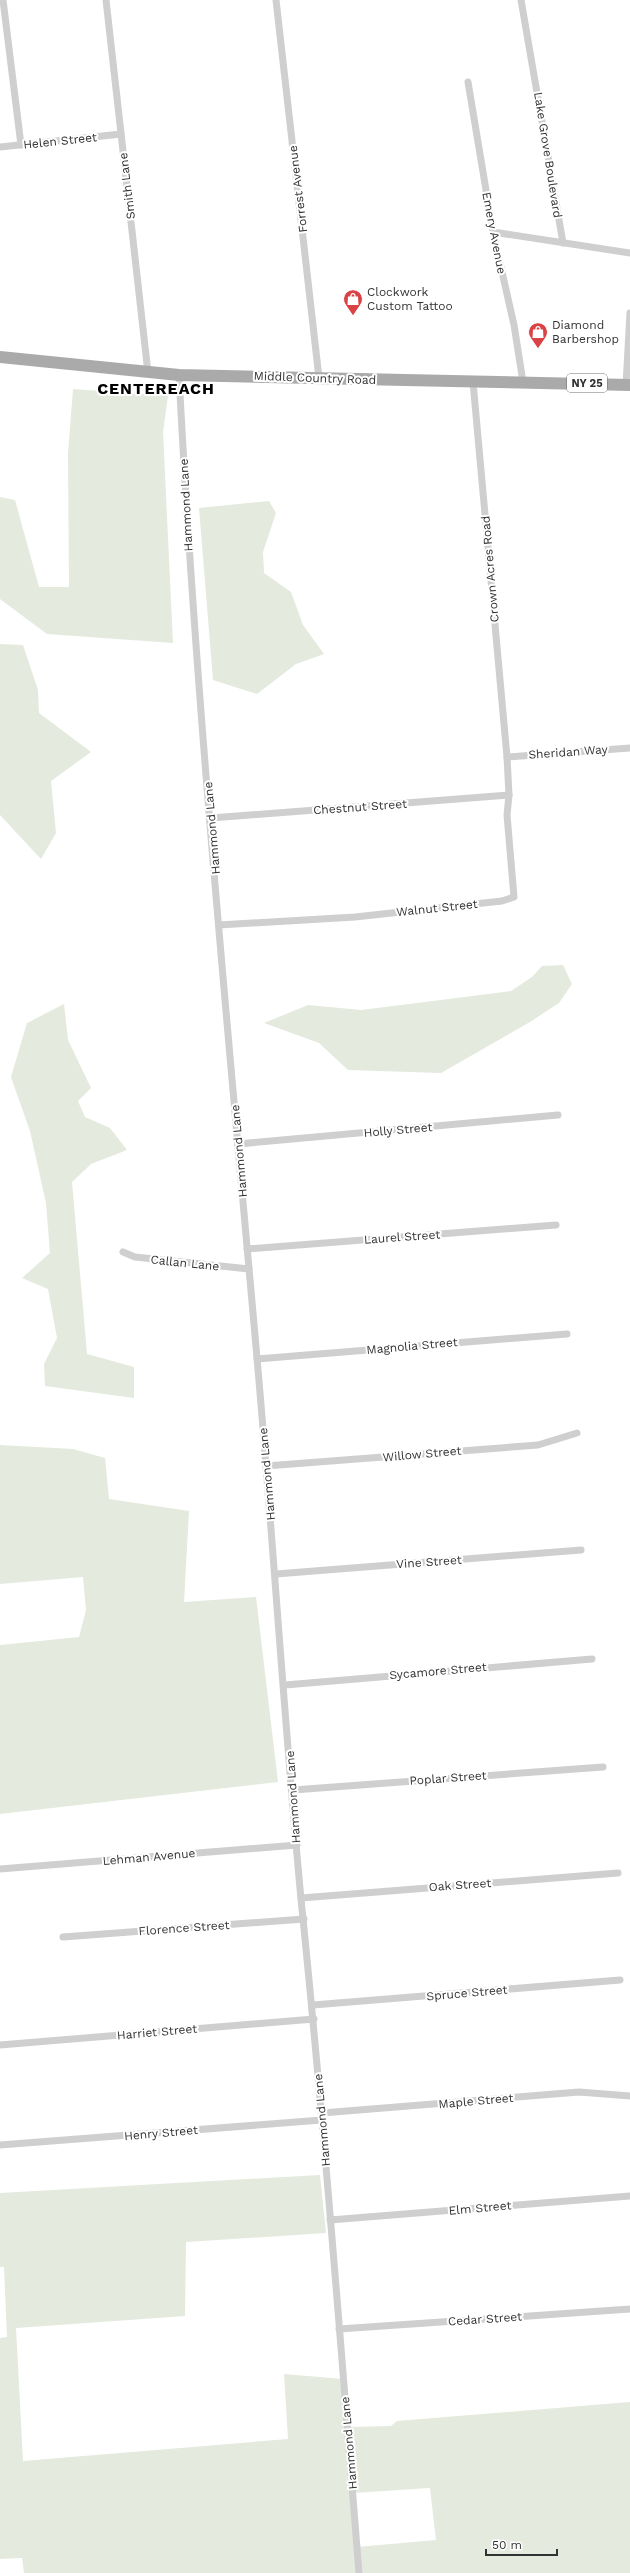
<svg xmlns="http://www.w3.org/2000/svg" width="630" height="2573" viewBox="0 0 630 2573" font-family="'Work Sans',sans-serif">
<rect width="100%" height="100%" fill="#fff"/>
<!-- green -->
<g fill="#e4eade" fill-rule="evenodd">
<path d="M73,389L168,396L163,432L173,643L47,634L0,599V497L15,500L39,587H69L68,454Z"/>
<path d="M269,501L276,513L263,552L264,573L291,592L303,625L324,654L296,664L257,694L213,680L199,508Z"/>
<path d="M0,644L23,645L38,690L39,713L91,752L51,781L56,833L41,859L0,815Z"/>
<path d="M563,965L572,984L559,1003L530,1022L441,1073L348,1070L319,1043L264,1023L308,1005L361,1010L511,991L532,977L542,966Z"/>
<path d="M64,1004L68,1040L91,1088L78,1101L85,1117L110,1128L127,1150L91,1164L72,1182L87,1354L134,1367V1398L45,1386L44,1364L57,1338L48,1289L22,1278L50,1253L46,1203L30,1131L11,1077L27,1023Z"/>
<path d="M0,1445L73,1449L105,1458L109,1499L189,1511L184,1602L256,1597L278,1782L0,1814V1645L79,1637L86,1610L83,1577L0,1584Z"/>
<path d="M320,2175L326,2233L186,2242L185,2316L16,2328L23,2461L288,2439L284,2374L343,2379L348,2427L391,2426L397,2421L630,2402V2573H24L22,2558L0,2559V2338L7,2337L4,2267H0V2193ZM430,2488L436,2540L357,2547L353,2493Z"/>
</g>
<g fill="none" stroke-linecap="round" stroke-linejoin="round">
<!-- minor -->
<g stroke="#cfcfcf" stroke-width="7">
<path d="M3,0L21,145"/>
<path d="M106,0L148,373"/>
<path d="M276,0L319,378"/>
<path d="M521,0L563,243"/>
<path d="M468,82L493,232L514,325L523,382"/>
<path d="M0,147L121,134"/>
<path d="M493,232L630,253"/>
<path d="M179,375C196,703 228,1031 257,1358C273,1538 284,1719 301,1899C324,2124 341,2348 359,2573"/>
<path d="M626,385L630,313"/>
<path d="M507,757L630,748"/>
<path d="M211,818L509,795"/>
<path d="M219,925L355,917L502,901L514,897L507,815L509,795L507,757L473,382"/>
<path d="M238,1144L558,1115"/>
<path d="M247,1249L556,1225"/>
<path d="M123,1252L135,1257L249,1269"/>
<path d="M257,1359L567,1334"/>
<path d="M266,1466L538,1445L577,1433"/>
<path d="M276,1574L581,1550"/>
<path d="M285,1685L592,1659"/>
<path d="M293,1790L603,1767"/>
<path d="M0,1869L297,1845"/>
<path d="M301,1898L618,1873"/>
<path d="M63,1937L304,1919"/>
<path d="M313,2005L620,1980"/>
<path d="M0,2045L314,2019"/>
<path d="M322,2113L579,2092L630,2096"/>
<path d="M0,2145L322,2120"/>
<path d="M330,2220L630,2196"/>
<path d="M339,2329L630,2309"/>
</g>
<!-- primary -->
<path stroke="#aaa" stroke-width="12" d="M0,357L179,375L630,385"/>
</g>
<!-- icons -->
<defs>
<symbol id="shop-pin" viewBox="-11 -11 22 30"><path d="M0 17L-7.5 6A9.5 9.5 0 1 1 7.5 6Z" fill="#d94345" stroke="#fff"/><path d="M-5-2.5h2.3a2.7 3.5 0 0 1 5.4 0H5L5.5 6h-11ZM-1.5-2.5h3a1.5 2.3 0 0 0-3 0Z" fill="#fff"/></symbol>
</defs>
<g fill-rule="evenodd">
<use href="#shop-pin" x="342" y="288" width="22" height="30"/>
<use href="#shop-pin" x="527" y="321" width="22" height="30"/>
</g>
<g text-anchor="middle" stroke-width="4" stroke-linejoin="round" paint-order="stroke">
<!-- shield labels -->
<rect fill="#fff" stroke="#707070" stroke-width="1" x="567" y="374" width="40" height="18" rx="3"/>
<g font-size="11" font-weight="bold" fill="#323232">
<text x="587" y="387">NY 25</text>
</g>
<!-- street labels -->
<g font-size="12" fill="#323232" stroke="#fff">
<text transform="translate(60 141) rotate(-6)" y="4">Helen Street</text>
<text transform="translate(548 155) rotate(81)" y="4">Lake Grove Boulevard</text>
<text transform="translate(127 186) rotate(-97)" y="4">Smith Lane</text>
<text transform="translate(298 189) rotate(-97)" y="4">Forrest Avenue</text>
<text transform="translate(494 233) rotate(79)" y="4">Emery Avenue</text>
<text transform="translate(315 378) rotate(2)" y="4">Middle Country Road</text>
<text transform="translate(186 505) rotate(-93)" y="4">Hammond Lane</text>
<text transform="translate(490 569) rotate(-95)" y="4">Crown Acres Road</text>
<text transform="translate(568 752) rotate(-4)" y="4">Sheridan Way</text>
<text transform="translate(360 807) rotate(-4)" y="4">Chestnut Street</text>
<text transform="translate(212 828) rotate(-95)" y="4">Hammond Lane</text>
<text transform="translate(437 908) rotate(-6)" y="4">Walnut Street</text>
<text transform="translate(398 1130) rotate(-5)" y="4">Holly Street</text>
<text transform="translate(239 1151) rotate(-95)" y="4">Hammond Lane</text>
<text transform="translate(402 1237) rotate(-4)" y="4">Laurel Street</text>
<text transform="translate(185 1263) rotate(6)" y="4">Callan Lane</text>
<text transform="translate(412 1346) rotate(-5)" y="4">Magnolia Street</text>
<text transform="translate(422 1454) rotate(-5)" y="4">Willow Street</text>
<text transform="translate(267 1474) rotate(-95)" y="4">Hammond Lane</text>
<text transform="translate(429 1562) rotate(-4)" y="4">Vine Street</text>
<text transform="translate(438 1671) rotate(-5)" y="4">Sycamore Street</text>
<text transform="translate(448 1778) rotate(-4)" y="4">Poplar Street</text>
<text transform="translate(293 1797) rotate(-94)" y="4">Hammond Lane</text>
<text transform="translate(149 1857) rotate(-5)" y="4">Lehman Avenue</text>
<text transform="translate(460 1885) rotate(-4)" y="4">Oak Street</text>
<text transform="translate(184 1928) rotate(-4)" y="4">Florence Street</text>
<text transform="translate(467 1993) rotate(-5)" y="4">Spruce Street</text>
<text transform="translate(157 2032) rotate(-5)" y="4">Harriet Street</text>
<text transform="translate(476 2101) rotate(-5)" y="4">Maple Street</text>
<text transform="translate(322 2120) rotate(-95)" y="4">Hammond Lane</text>
<text transform="translate(161 2133) rotate(-5)" y="4">Henry Street</text>
<text transform="translate(480 2208) rotate(-5)" y="4">Elm Street</text>
<text transform="translate(485 2319) rotate(-4)" y="4">Cedar Street</text>
<text transform="translate(349 2443) rotate(-95)" y="4">Hammond Lane</text>
</g>
<!-- poi labels -->
<g font-size="12" fill="#323232" stroke="#fff" text-anchor="start">
<text x="367" y="296">Clockwork<tspan x="367" dy="14">Custom Tattoo</tspan></text>
<text x="552" y="329">Diamond<tspan x="552" dy="14">Barbershop</tspan></text>
</g>
<!-- district labels -->
<g font-size="16" font-weight="bold" letter-spacing="1" fill="#000" stroke="#fff">
<text x="156" y="394">CENTEREACH</text>
</g>
</g>
<!-- scale -->
<path d="M486 2549v6h71v-6" fill="none" stroke="#323232" stroke-width="2"/>
<text x="492" y="2549" font-size="12" fill="#323232" stroke="#ffffff" stroke-width="3" paint-order="stroke">50 m</text>
</svg>
